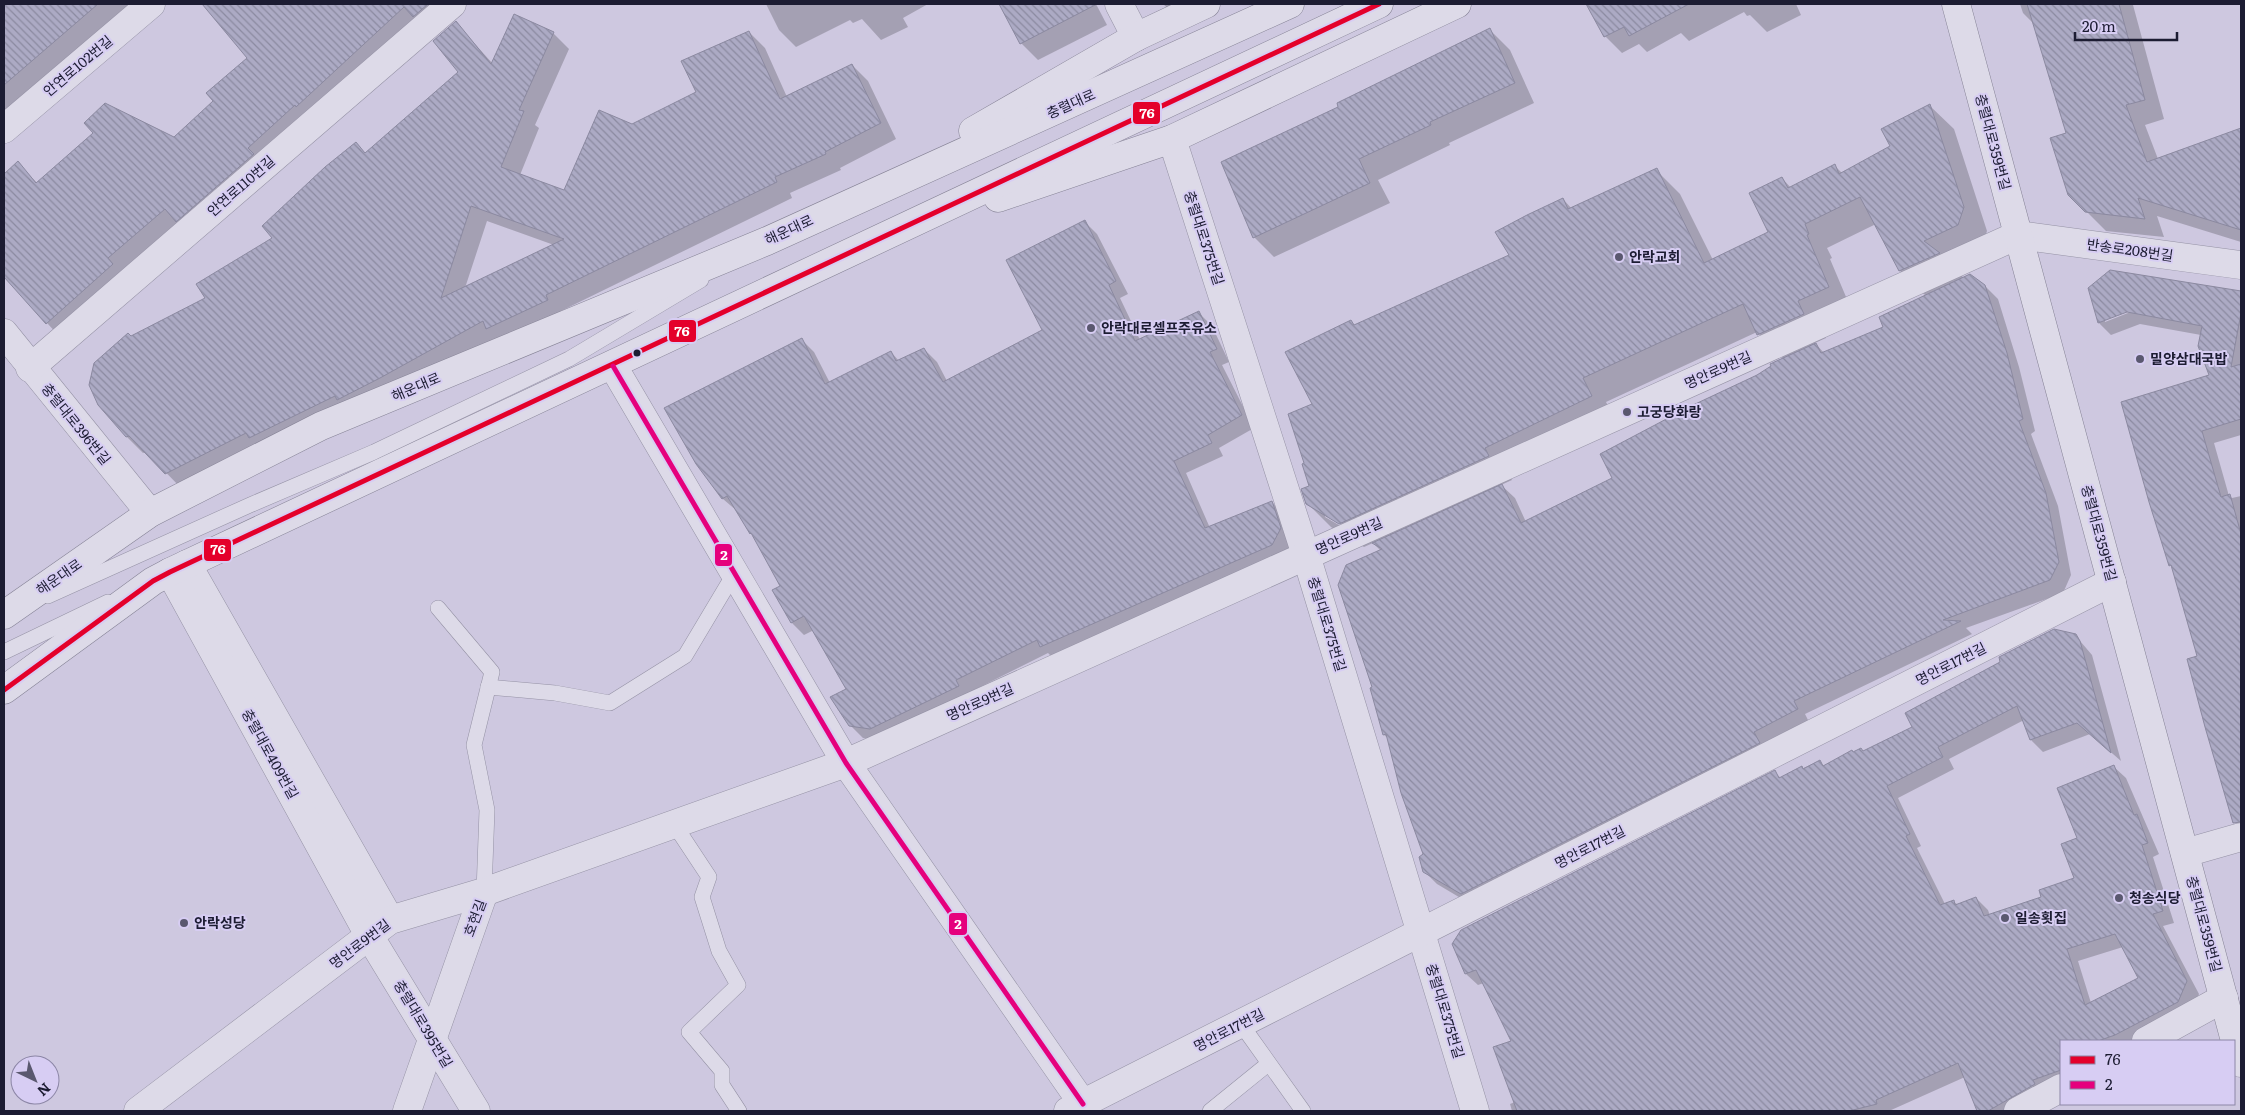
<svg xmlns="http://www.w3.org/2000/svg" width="2245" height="1115" viewBox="0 0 2245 1115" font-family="Literata,'Noto Sans KR',serif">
<defs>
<pattern id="building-back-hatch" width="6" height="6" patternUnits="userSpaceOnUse" patternTransform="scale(1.25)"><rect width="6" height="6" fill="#acaac4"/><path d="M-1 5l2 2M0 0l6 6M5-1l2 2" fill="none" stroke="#8b8aa0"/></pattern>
</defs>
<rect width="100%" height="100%" fill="#cec8e0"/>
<!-- shadow -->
<g fill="#0003" fill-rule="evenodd">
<path d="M4,4H146L4,126Z"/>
<path d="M214,4H458L190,234L178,222L120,272L59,336L4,276V176L18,163L37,183L174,139L215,101L249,58L208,9Z"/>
<path d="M766,4H928L903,18L908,27L881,40L862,19L853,23L850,20L796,47L779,30Z"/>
<path d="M1001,4H1096L1107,25L1038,60L1021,43Z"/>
<path d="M1163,4H1209L1174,14Z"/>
<path d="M1587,4H1796L1801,15L1767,32L1750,15L1747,16L1744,12L1689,41L1681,33L1647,52L1639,44L1622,53L1605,36Z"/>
<path d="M2020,4H2137L2133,5L2164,119L2145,125L2158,159L2241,129V242L2157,216L2164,237L2106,231L2069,194L2067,134L2035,25L2023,13Z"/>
<path d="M456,23L493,64L553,33L569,49L535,125L539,128L520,175L565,191L632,126L697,93L749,32L765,48L787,97L852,65L868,81L896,139L840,168L841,170L790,193L792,198L561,311L563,316L504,344L497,338L396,394L182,489L146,452L143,453L127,437L99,404L131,338L206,298L274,238L356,143L366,154L459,72ZM487,221L554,245L465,288Z"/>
<path d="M1490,30L1510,50L1534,103L1449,143L1450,145L1378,180L1390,203L1274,257L1254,237L1340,107Z"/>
<path d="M1930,106L1954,129L1987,231L1981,249L1949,264L1964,278L1985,286L1998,299L2019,367L2035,431L2031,434L2058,506L2071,575L2063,593L1966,628L1972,634L1805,714L1809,722L1474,906L1437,884L1424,871L1425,855L1389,739L1384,735L1372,689L1374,688L1381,551L1373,543L1364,547L1331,527L1307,503L1311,486L1306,463L1314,404L1351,321L1355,326L1510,256L1563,199L1572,209L1656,170L1680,194L1713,260L1770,233L1782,178L1791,188L1835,166L1842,173L1892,146ZM1876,224L1900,271L1926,296L1885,327L1824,353L1815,343L1826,338L1821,325L1852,311L1830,259L1832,258L1827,248ZM1757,332L1783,359L1614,479L1526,522L1515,498L1501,485L1512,480L1508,472L1615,420L1606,402ZM1325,514L1345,526L1344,528L1325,517Z"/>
<path d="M1084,221L1097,234L1128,294L1120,298L1140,340L1199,313L1212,326L1229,362L1222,365L1254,428L1219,448L1223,456L1186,473L1210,528L1272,502L1284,515L1293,541L1284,557L1054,659L1048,653L968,693L971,699L883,741L863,738L850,725L848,690L814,630L804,635L792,623L774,591L781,587L755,538L737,511L723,499L700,467L801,339L814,352L830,383L891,352L899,361L924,349L937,362L947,381L1044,331Z"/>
<path d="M2210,286L2241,292V435L2214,443L2229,496L2232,498L2241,496V815L2229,803L2199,657L2174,569L2170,565L2211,376L2201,335L2140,324L2111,335L2099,323L2089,288H2210ZM2132,309L2133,311L2105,322V319Z"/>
<path d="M2075,635L2092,655L2121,761L2090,734L2043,752L2031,740L2024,720L1949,759L1954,769L1898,798L1921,846L1917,848L1945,904L1953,901L1958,905L1976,898L1988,910L1990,916L2043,898L2076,878L2078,839L2114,767L2126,778L2159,854L2153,857L2174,923L2163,926L2199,994L2190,1014L2138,1041H2061V1086L2019,1111H1978L1965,1077L1889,1111H1512L1510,1104L1515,1102L1513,1041L1484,983L1478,985L1466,974L1453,944L1774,772L1781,778L1819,761L1824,766L1853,753L1864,752L1914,728ZM2123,947L2140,978L2091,1003L2078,961Z"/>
</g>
<!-- building -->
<g fill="url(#building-back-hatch)" stroke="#8b89a0" fill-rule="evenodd">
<path d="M4,4H98L4,85Z"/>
<path d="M202,4H428L413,17L404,7L296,107L295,105L248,148L254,154L176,222L165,209L108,258L113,264L46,324L4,277V174L18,161L36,183L93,133L84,123L105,103L174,137L213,101L206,93L247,58Z"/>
<path d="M999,4H1097L1020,44Z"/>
<path d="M1586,4H1689L1629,36L1624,27L1604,37Z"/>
<path d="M2027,4H2119L2145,100L2126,105L2147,162L2241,128V230L2138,198L2145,219L2085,212L2068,195L2050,138L2066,133Z"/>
<path d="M514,14L554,32L519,110L524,111L501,167L564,190L599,110L632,124L696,92L681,61L749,31L780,99L852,64L881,123L825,152L826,154L775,177L777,182L546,295L548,300L486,329L483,321L380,378L337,400L335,396L249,438L246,433L165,474L129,436L126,437L98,405L89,385L94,363L128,333L131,336L205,298L196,284L272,238L262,226L325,167L356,142L365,153L458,72L433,41L456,21L491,64ZM471,206L564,239L441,298Z"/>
<path d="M1490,28L1515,83L1430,122L1431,125L1359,159L1370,183L1253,238L1221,162L1338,107L1337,103Z"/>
<path d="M1930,104L1964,207L1958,225L1924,241L1940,253L1899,271L1860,197L1805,224L1809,234L1807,235L1829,287L1798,301L1804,314L1757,335L1743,304L1583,378L1592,396L1485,448L1489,456L1339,524L1306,504L1301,489L1309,486L1302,464L1304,463L1288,414L1312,404L1285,352L1351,320L1354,325L1509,255L1495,232L1527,215L1563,198L1568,209L1657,168L1704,263L1768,232L1749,193L1782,177L1788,188L1835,164L1839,174L1890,146L1881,129Z"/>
<path d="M1085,220L1116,281L1109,285L1135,341L1199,311L1217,349L1210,352L1242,415L1208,435L1212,443L1174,461L1205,528L1272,501L1281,528L1272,545L1040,647L1037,640L956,680L959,686L870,729L849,726L830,697L846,689L804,616L791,623L772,590L780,586L751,533L750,534L727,496L722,499L696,464L664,408L802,338L825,384L891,351L896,361L924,348L943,382L1042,330L1006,260Z"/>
<path d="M2110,270L2241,291V313L2231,367L2241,364V419L2202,431L2221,497L2230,494L2241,534V822L2233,823L2205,727L2187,659L2197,656L2171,565L2169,566L2149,502L2121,402L2209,375L2198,346L2202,326L2127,312L2098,323L2088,288Z"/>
<path d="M1970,274L1985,285L2007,353L2023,419L2019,421L2046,493L2059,562L2050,580L1943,620L1961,621L1794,701L1798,709L1754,732L1760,743L1461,894L1423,872L1419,857L1423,854L1401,793L1386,734L1383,735L1370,688L1372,687L1338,585L1346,565L1382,549L1372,543L1502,484L1521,523L1612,478L1600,454L1691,406L1757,375L1771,366L1770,364L1816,343L1821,353L1883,327L1879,317Z"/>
<path d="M2054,629L2076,634L2080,641L2111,753L2077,723L2030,740L2017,706L1938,747L1943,757L1887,786L1910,834L1906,836L1940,905L1954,900L1955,905L1976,897L1984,916L2041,897L2039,890L2074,878L2061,844L2077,838L2057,788L2114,765L2134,815L2137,814L2148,843L2142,845L2163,911L2153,914L2187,981L2178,1002L2115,1035L2098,1041H2061V1070L2033,1080L2035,1084L1988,1111H1977L1958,1063L1876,1100L1877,1104L1849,1111H1517L1493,1047L1511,1041L1476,970L1465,974L1452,944L1461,930L1775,770L1779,778L1802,766L1803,769L1820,760L1823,766L1852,750L1853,752L1861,748L1863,751L1912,727L1905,713L2000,662L1999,657ZM2115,934L2138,978L2085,1005L2067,949Z"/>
</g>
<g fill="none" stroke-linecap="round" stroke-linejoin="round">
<defs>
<g id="lane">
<path d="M48,596L250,505L374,452L569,359L701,280"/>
<path d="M438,608L492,672L474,745L487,810L484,892"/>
<path d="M4,652L108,602"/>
<path d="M488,687L555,693L610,703L685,656L734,574"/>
<path d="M674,824L709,877L702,897L719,951L738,985L689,1032L722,1071V1085L739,1111"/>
<path d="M1241,1024L1303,1111"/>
<path d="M1210,1111L1268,1064"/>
</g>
<g id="street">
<path d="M1119,4L1136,37"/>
<path d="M4,129L151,4"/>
<path d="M1172,139L1306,555L1475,1111"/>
<path d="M4,333L150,513"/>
<path d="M613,366L846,763L1083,1104"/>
<path d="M30,368L452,4"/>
<path d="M187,564L390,920"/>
<path d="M170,572L370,937L476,1111"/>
<path d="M2185,853L2241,837"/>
<path d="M2146,1041L2224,998"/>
<path d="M138,1111L390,920L484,892L846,763L2018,235L2241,265"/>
<path d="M407,1111L484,892"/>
<path d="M1068,1111L2112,582"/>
<path d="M2018,1111L2061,1088"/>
</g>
<g id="secondary">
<path d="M1956,4L2241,1063"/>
<path d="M973,131L1136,37L1206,4"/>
<path d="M998,198L1172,139L1457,4"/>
<path d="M4,615L150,513L321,426L767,241L1290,4"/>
<path d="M4,690L153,581L170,572L1379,4"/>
</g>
</defs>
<!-- lane casing -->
<use href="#lane" stroke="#9592a5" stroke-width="16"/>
<!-- street casing -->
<use href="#street" stroke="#9592a5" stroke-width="29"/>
<!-- secondary casing -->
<use href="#secondary" stroke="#858295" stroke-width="29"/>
<!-- lane -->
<use href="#lane" stroke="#dddae8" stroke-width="15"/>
<!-- street -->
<use href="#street" stroke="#dddae8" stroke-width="28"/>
<!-- secondary -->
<use href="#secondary" stroke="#dddae8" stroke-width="28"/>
<defs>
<path id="bus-1" d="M4,690L153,581L170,572L1379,4"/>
<path id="bus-2" d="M613,366L846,763L1083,1104"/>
</defs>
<!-- bus-1 casing -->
<use href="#bus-1" stroke="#d7cdf3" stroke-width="9"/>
<!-- bus-2 casing -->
<use href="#bus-2" stroke="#d7cdf3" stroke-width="9"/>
<!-- bus-1 -->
<use href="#bus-1" stroke="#e4002b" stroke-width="5"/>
<!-- bus-2 -->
<use href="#bus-2" stroke="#e5007d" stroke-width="5"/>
</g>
<!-- markers -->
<g fill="#5a586f" stroke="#d7cdf3" stroke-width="2">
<circle cx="1619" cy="257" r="5"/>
<circle cx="1091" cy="328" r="5"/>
<circle cx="2140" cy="359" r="5"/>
<circle cx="1627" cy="412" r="5"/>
<circle cx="2119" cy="898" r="5"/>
<circle cx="2005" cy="918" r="5"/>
<circle cx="184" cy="923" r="5"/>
</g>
<circle fill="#1c1c32" stroke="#d7cdf3" stroke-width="2" cx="637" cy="353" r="4.5"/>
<g text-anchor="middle" stroke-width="4" stroke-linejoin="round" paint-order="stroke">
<!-- street labels -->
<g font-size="14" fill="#1c1c32" stroke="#d7cdf3">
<text transform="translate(78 66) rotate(-40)" y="5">안연로102번길</text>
<text transform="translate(1071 104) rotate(-24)" y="5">충렬대로</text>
<text transform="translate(1993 142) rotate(75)" y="5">충렬대로359번길</text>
<text transform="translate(241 186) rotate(-41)" y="5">안연로110번길</text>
<text transform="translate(789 230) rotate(-25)" y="5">해운대로</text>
<text transform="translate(1204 238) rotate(72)" y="5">충렬대로375번길</text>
<text transform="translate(2130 250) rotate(8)" y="5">반송로208번길</text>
<text transform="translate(1718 370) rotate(-24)" y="5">명안로9번길</text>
<text transform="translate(416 387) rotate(-23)" y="5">해운대로</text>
<text transform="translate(76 424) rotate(51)" y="5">충렬대로396번길</text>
<text transform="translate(2099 533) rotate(75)" y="5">충렬대로359번길</text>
<text transform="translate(1349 536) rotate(-24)" y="5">명안로9번길</text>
<text transform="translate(59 577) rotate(-35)" y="5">해운대로</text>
<text transform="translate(1327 624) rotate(73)" y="5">충렬대로375번길</text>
<text transform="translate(1951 664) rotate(-27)" y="5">명안로17번길</text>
<text transform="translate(980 702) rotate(-24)" y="5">명안로9번길</text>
<text transform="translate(270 754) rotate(61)" y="5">충렬대로409번길</text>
<text transform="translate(1590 847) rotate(-27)" y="5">명안로17번길</text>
<text transform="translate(475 918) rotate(-70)" y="5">호현길</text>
<text transform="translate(2204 924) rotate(75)" y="5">충렬대로359번길</text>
<text transform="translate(360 944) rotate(-37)" y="5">명안로9번길</text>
<text transform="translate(1445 1011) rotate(73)" y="5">충렬대로375번길</text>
<text transform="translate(423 1024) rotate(59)" y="5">충렬대로395번길</text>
<text transform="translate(1229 1030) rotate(-27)" y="5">명안로17번길</text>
</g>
<!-- poi labels -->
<g font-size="14" font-weight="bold" fill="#1c1c32" stroke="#d7cdf3" text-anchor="start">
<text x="1629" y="262">안락교회</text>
<text x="1101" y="333">안락대로셀프주유소</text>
<text x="2150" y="364">밀양삼대국밥</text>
<text x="1637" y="417">고궁당화랑</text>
<text x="2129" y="903">청송식당</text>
<text x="2015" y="923">일송횟집</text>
<text x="194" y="928">안락성당</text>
</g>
</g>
<g stroke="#d7cdf3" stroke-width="2">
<rect x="1132" y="101" width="29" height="24" rx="5" fill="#e4002b"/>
<rect x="668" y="319" width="29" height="24" rx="5" fill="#e4002b"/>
<rect x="203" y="538" width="29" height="24" rx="5" fill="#e4002b"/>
<rect x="714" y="543" width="19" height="24" rx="5" fill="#e5007d"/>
<rect x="948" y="912" width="20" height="24" rx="5" fill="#e5007d"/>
</g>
<g font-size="14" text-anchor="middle" font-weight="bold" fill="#fff">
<text x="1147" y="118">76</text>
<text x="682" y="336">76</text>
<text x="218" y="554">76</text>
<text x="724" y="560">2</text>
<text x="958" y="929">2</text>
</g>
<!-- border -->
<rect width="2245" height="1115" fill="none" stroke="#1c1c32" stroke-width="10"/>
<!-- legend -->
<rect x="2060" y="1040" width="175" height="65" fill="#d7cdf3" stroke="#8c86a6"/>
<rect x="2070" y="1056" width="25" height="8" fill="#e4002b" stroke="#8c86a6"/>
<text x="2105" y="1065" font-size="15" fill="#1c1c32">76</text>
<rect x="2070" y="1081" width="25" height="8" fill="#e5007d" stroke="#8c86a6"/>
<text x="2105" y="1090" font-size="15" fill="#1c1c32">2</text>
<!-- north arrow -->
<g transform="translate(35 1080) rotate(137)"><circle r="24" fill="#d7cdf3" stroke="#8c86a6"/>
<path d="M0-4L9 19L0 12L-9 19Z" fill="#5a586f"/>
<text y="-8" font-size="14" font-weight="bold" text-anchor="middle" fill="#1c1c32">N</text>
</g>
<!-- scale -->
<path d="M2075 32v8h102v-8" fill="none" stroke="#1c1c32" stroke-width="2.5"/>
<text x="2082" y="32" font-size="15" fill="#1c1c32" stroke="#d7cdf3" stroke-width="4" paint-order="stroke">20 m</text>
</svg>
